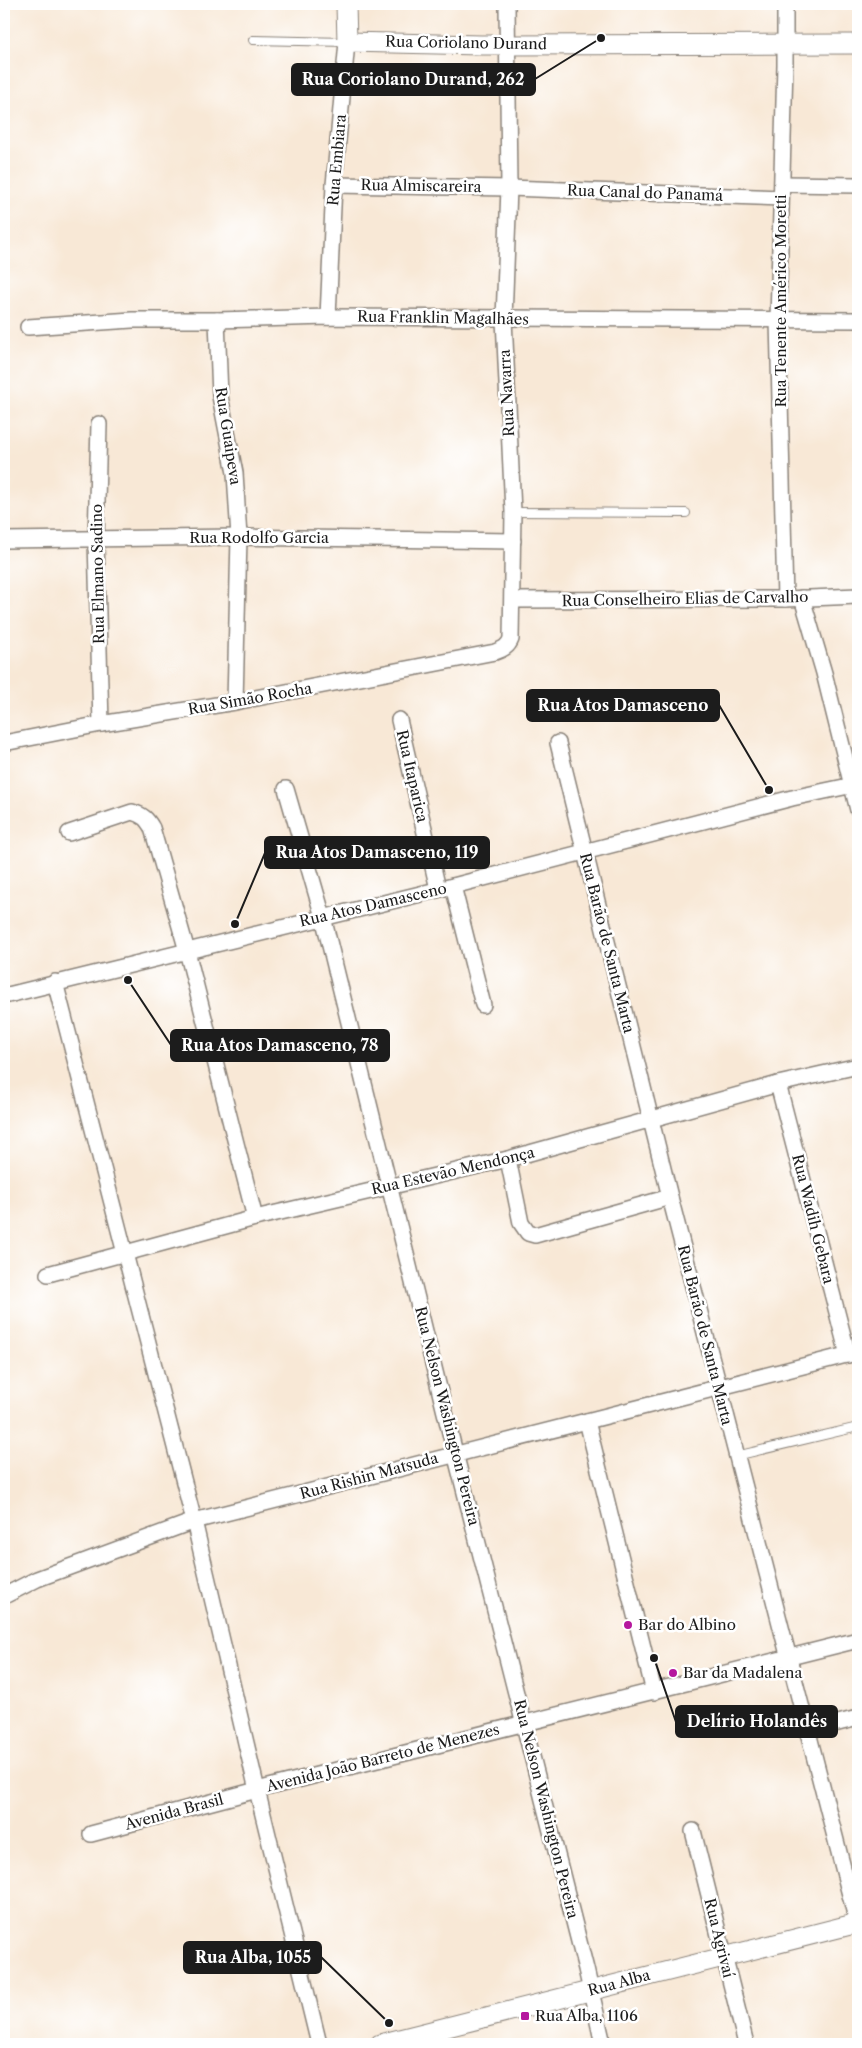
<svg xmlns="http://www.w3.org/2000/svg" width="862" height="2048" viewBox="0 0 862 2048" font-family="'Libre Caslon Text',serif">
<rect width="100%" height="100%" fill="#fff"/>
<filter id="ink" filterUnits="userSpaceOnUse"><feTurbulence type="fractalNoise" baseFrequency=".02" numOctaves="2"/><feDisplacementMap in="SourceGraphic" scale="10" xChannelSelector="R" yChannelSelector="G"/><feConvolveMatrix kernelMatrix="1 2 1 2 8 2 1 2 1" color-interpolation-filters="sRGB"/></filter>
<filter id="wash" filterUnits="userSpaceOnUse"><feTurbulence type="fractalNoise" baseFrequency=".0096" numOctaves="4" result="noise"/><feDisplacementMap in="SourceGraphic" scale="20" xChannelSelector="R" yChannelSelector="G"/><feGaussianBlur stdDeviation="1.12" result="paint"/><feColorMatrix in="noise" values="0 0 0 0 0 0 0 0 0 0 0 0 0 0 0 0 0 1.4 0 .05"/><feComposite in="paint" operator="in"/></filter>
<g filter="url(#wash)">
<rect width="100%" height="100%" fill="#f8e8d6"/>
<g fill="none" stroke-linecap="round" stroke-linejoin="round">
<!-- stream -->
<path stroke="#68b1e0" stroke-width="5" d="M4,17V4"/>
</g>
</g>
<g filter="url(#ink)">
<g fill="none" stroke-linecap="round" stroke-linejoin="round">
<defs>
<g id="service">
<path d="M253,40L346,42"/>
<path d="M513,512L686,513"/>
<path d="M736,1456L858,1427"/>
</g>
<g id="minor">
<path d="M785,4V65L778,320L785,599"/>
<path d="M782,184L858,185"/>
<path d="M334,185L509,188L781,198"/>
<path d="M328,317L334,185L347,42"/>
<path d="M217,320L220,396L235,473L239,537L235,702"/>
<path d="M28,327L132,320H217L328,317L858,320"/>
<path d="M99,424L96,540L101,724"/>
<path d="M4,540L239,537L513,541"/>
<path d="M802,598L824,673L858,810"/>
<path d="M513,600L785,599L858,596"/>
<path d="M399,720L438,889"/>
<path d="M4,743L101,724L235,702L495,652C503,649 508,647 511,639L513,512L504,319L509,188L507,4"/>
<path d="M558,743L670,1197L858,1926"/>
<path d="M286,789L323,917L455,1453L586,1969L603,2044"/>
<path d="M69,833L132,812C143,815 147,819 152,828L187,951L255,1218"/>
<path d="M453,886L483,1005"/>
<path d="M55,982L194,1521L257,1790L319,2044"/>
<path d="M4,996L453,886L792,798L858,784"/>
<path d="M778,1084L848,1355"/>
<path d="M508,1159L521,1223L528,1233L535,1235L670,1197"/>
<path d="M48,1274L255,1218L508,1159L778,1084L858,1066"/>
<path d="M587,1421L654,1692"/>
<path d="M4,1596L37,1579L194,1521L858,1352"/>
<path d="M806,1731L858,1718"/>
<path d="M693,1831L746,2044"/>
<path d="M91,1834L257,1790L858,1640"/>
</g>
<g id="tertiary">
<path d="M346,4L347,42L481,45L858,44"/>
<path d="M380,2044L858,1923"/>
</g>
</defs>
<!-- service casing -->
<use href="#service" stroke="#8a8279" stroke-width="10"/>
<!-- minor casing -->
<use href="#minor" stroke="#8a8279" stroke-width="18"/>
<!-- tertiary casing -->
<use href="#tertiary" stroke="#8a8279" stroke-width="21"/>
<!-- service -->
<use href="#service" stroke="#fff" stroke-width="8"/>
<!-- minor -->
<use href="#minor" stroke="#fff" stroke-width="15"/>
<!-- tertiary -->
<use href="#tertiary" stroke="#fff" stroke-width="19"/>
</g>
</g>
<!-- markers -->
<g fill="#b5179e" stroke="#fff" stroke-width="2">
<circle cx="628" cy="1625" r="5"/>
<circle cx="673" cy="1673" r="5"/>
<rect x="520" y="2011" width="10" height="10" rx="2.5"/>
</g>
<g text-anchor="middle" stroke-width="5" stroke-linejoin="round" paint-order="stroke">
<!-- street labels -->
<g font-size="15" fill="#1c1c1c" stroke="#fff">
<text transform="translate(466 43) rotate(1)" y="5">Rua Coriolano Durand</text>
<text transform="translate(337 160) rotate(-85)" y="5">Rua Embiara</text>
<text transform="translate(421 186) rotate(1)" y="5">Rua Almiscareira</text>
<text transform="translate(645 193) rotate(2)" y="5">Rua Canal do Panamá</text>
<text transform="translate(781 301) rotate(-90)" y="5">Rua Tenente Américo Moretti</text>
<text transform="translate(443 318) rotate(1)" y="5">Rua Franklin Magalhães</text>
<text transform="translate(507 393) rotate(-93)" y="5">Rua Navarra</text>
<text transform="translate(228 436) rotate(81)" y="5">Rua Guaipeva</text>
<text x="259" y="543">Rua Rodolfo Garcia</text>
<text transform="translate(98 574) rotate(-91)" y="5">Rua Elmano Sadino</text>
<text transform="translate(685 599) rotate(-1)" y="5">Rua Conselheiro Elias de Carvalho</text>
<text transform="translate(250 699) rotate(-10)" y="5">Rua Simão Rocha</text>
<text transform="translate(412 776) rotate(77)" y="5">Rua Itaparica</text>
<text transform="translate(373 905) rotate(-13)" y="5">Rua Atos Damasceno</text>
<text transform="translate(607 943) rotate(76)" y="5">Rua Barão de Santa Marta</text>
<text transform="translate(453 1171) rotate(-13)" y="5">Rua Estevão Mendonça</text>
<text transform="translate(813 1219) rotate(76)" y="5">Rua Wadih Gebara</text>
<text transform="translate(705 1335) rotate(76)" y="5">Rua Barão de Santa Marta</text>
<text transform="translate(447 1416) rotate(76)" y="5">Rua Nelson Washington Pereira</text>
<text transform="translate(369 1476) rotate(-15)" y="5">Rua Rishin Matsuda</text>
<text transform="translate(383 1758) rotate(-14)" y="5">Avenida João Barreto de Menezes</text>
<text transform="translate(546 1809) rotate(76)" y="5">Rua Nelson Washington Pereira</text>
<text transform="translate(174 1812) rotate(-15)" y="5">Avenida Brasil</text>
<text transform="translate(719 1938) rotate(76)" y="5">Rua Agrivaí</text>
<text transform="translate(619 1983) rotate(-15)" y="5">Rua Alba</text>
</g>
<!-- poi labels -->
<g font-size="15" fill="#1c1c1c" stroke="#fff" text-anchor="start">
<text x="638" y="1630">Bar do Albino</text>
<text x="683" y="1678">Bar da Madalena</text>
<text x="535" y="2021">Rua Alba, 1106</text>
</g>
</g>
<!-- callouts -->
<path fill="none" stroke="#1c1c1c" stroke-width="2" d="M601 38L535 79M769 790L719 705M235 924L265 853M128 980L171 1045M654 1658L676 1722M389 2023L321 1957"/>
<g fill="#1c1c1c" stroke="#fff" stroke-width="2">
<circle cx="601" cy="38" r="5"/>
<circle cx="769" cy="790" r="5"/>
<circle cx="235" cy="924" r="5"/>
<circle cx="128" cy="980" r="5"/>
<circle cx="654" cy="1658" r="5"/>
<circle cx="389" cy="2023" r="5"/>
</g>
<g fill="#1c1c1c" stroke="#1c1c1c" stroke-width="2">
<rect x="292" y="64" width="243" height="31" rx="5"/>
<rect x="527" y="690" width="192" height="31" rx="5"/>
<rect x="265" y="837" width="224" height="31" rx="5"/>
<rect x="171" y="1030" width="218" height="31" rx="5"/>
<rect x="676" y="1706" width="161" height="31" rx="5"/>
<rect x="184" y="1942" width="137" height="31" rx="5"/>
</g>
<g font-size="16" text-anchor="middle" font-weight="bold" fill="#fff">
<text x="413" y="85">Rua Coriolano Durand, 262</text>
<text x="623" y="711">Rua Atos Damasceno</text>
<text x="377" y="858">Rua Atos Damasceno, 119</text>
<text x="280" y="1051">Rua Atos Damasceno, 78</text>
<text x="757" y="1727">Delírio Holandês</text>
<text x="253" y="1963">Rua Alba, 1055</text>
</g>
<!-- margin -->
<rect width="862" height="2048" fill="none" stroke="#fff" stroke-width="20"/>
</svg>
